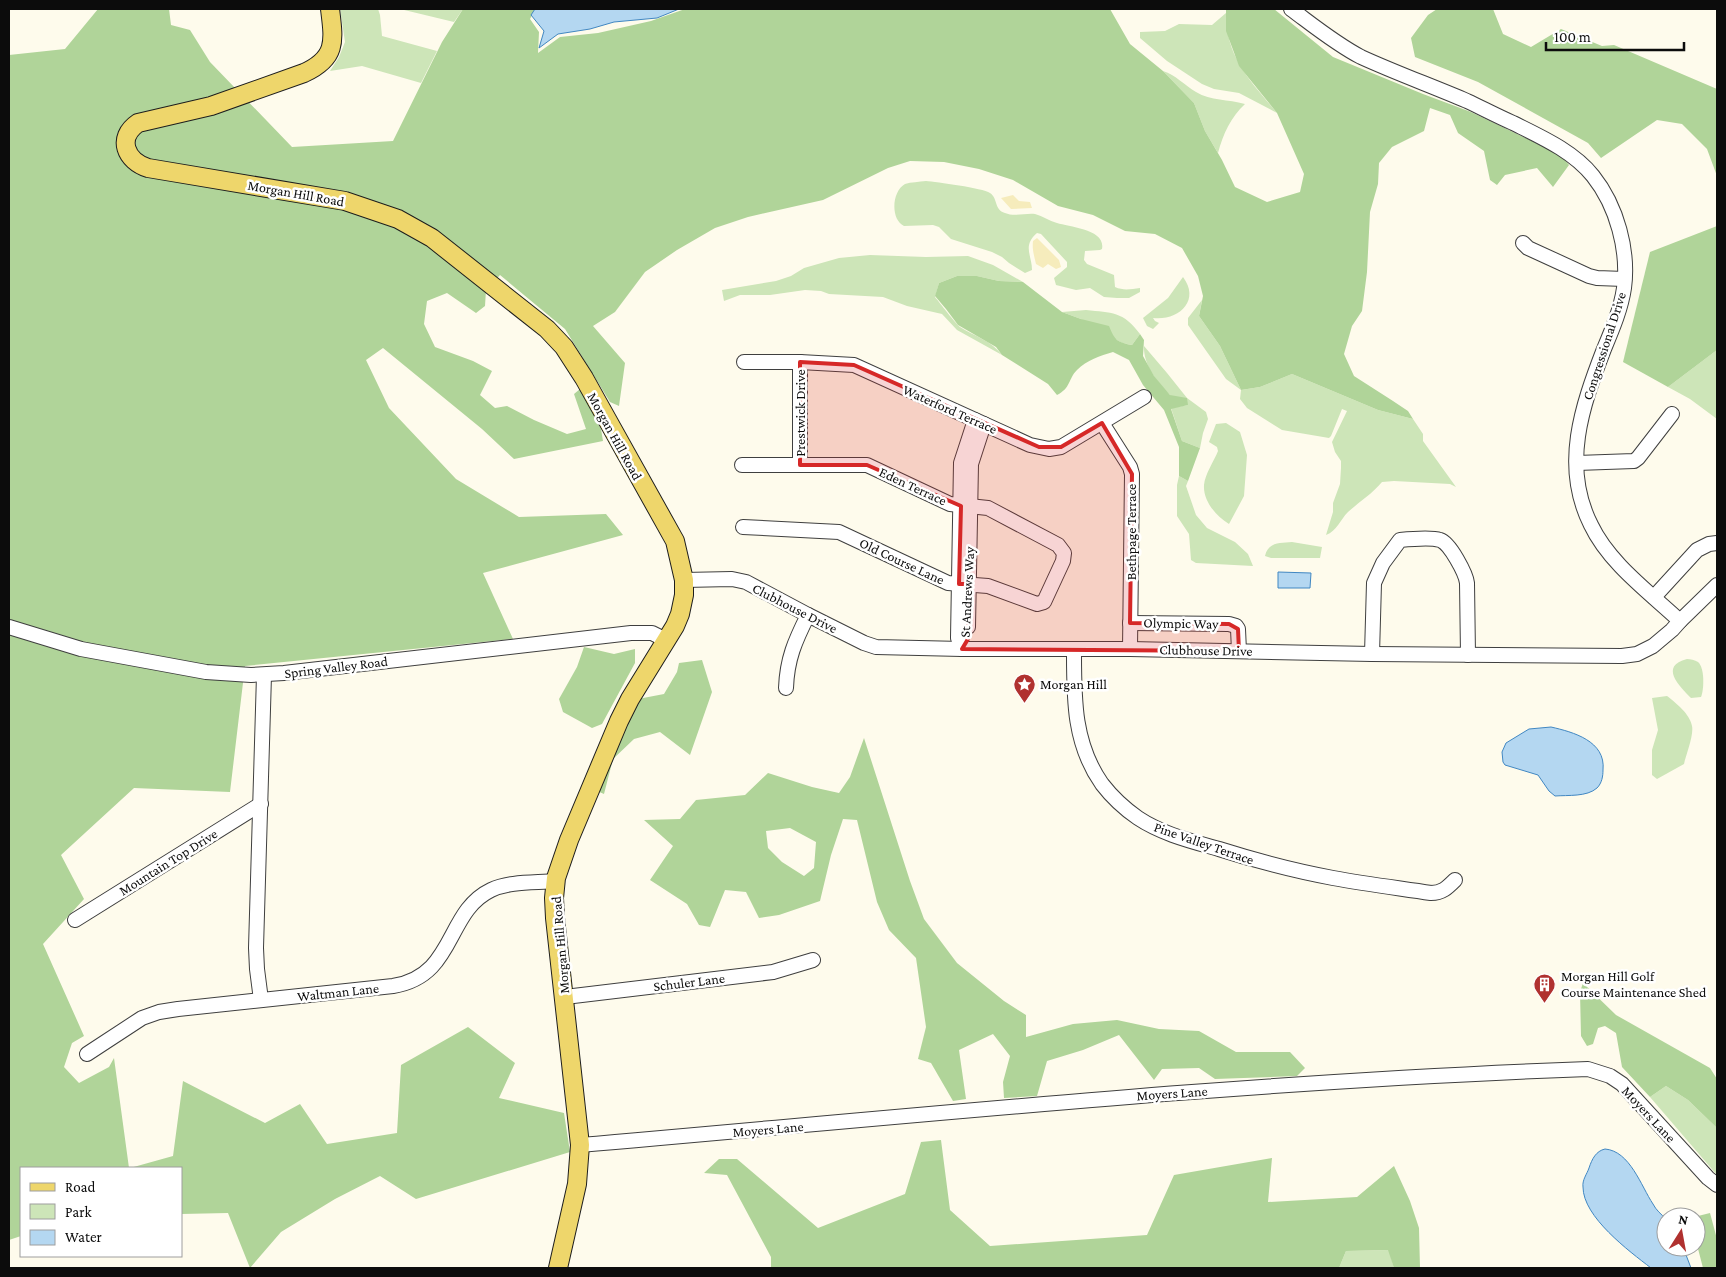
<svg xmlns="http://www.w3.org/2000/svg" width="1726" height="1277" viewBox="0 0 1726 1277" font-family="'Crimson Pro',serif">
<rect width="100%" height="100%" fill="#fefbec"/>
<!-- green -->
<g fill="#cde5b8">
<path d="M340,9H378L380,15L382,36L437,51L421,83L362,66L330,71L339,57L345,42Z"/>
<path d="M400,9H463L454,22Z"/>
<path d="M1226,13C1226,58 1250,80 1277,113L1239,93L1214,89L1202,84L1167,61L1140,38V32L1165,31L1179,24L1212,25Z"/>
<path d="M1163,71C1176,75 1184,85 1196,92C1211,101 1228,99 1245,104C1231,117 1223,134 1218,153L1205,131L1194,103Z"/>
<path d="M926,181C936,182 983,188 990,193C998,198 994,210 1005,213C1014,217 1025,213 1035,214C1043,216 1049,221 1057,223C1069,227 1106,229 1102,249L1100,250L1085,251L1084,260L1087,264L1114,275L1115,287C1124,291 1131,289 1140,288V292L1129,298H1117L1104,297L1090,288L1076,290L1056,285L1054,278L1067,267V262L1041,234L1037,233C1022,246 1032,255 1032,270L1025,273L1009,263L1002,257L992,252L951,239L939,227L933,225L904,226C890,219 892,191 905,184C911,182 919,182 926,181Z"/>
<path d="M870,255L926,257L968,256L993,265L1023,282L999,281L977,276H957L939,283L935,297C939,302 956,324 960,327C974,336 992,341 1002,355L957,330L942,314L907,306L883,297L829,294L821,291L805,290L770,295H740L724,301L722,290L776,281L791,276L804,268L839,258Z"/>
<path d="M1183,277C1201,301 1178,321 1153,318L1155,321L1159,323L1153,329L1147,326L1143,318L1168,298Z"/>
<path d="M1202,300L1199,316L1220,346L1241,390L1260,387L1292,374L1378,410L1413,419L1423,434V441L1456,487L1450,484L1394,481L1382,482C1372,494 1359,502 1348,512C1340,520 1337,531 1326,535L1333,512V503L1340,484L1341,468V461L1335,452L1332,442L1347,411L1342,409L1331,436L1329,438L1282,430L1247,408L1240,399L1241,390L1226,379L1188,325V318Z"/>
<path d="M1086,310C1112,313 1123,311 1140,334L1132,345L1122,343L1081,319L1062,312Z"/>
<path d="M1144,346L1167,373L1187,398L1206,412L1208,419L1203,433L1200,448L1182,441L1171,408L1188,405C1182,402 1175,399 1170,395C1157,383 1143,364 1144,346Z"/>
<path d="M1717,350V419L1690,399L1668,387Z"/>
<path d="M1226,423L1240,432L1247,455L1244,496L1229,524C1216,516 1203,501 1204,485C1205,474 1214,461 1218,451L1217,447L1209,442L1216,424Z"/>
<path d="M1179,476L1188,481L1186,486L1196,515L1207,528L1235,542L1248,554L1253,566L1196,563L1191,560L1189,534L1177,516V485Z"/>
<path d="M1292,542L1322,547L1320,558H1271L1265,556C1268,542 1280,543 1292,542Z"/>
<path d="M1687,659C1690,659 1695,660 1698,662C1705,668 1704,690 1701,697L1691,698C1679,686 1659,666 1687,659Z"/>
<path d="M1667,696C1676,703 1690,714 1692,726C1694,735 1686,755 1684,764L1657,779L1652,775V750L1658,730L1652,698Z"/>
<path d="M1666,1086L1688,1100L1717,1128V1175L1650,1097Z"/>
<path d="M1389,1250L1394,1268H1339L1346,1251Z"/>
</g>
<!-- forest -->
<g fill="#b0d499" fill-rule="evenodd">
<path d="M98,9H169L171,25L190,30L210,62L292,147L393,141L442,42L463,9H535L530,19L539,32L538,53L560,37L598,33L651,21L685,9H1110L1130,44L1163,71L1194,103L1205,131L1222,160L1235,187L1267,202L1300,192L1304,174L1277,113L1239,66L1226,31V9H1274L1333,57L1423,94L1471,112L1561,155L1569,165L1553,187L1537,168L1505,175L1497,185L1490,180L1484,151L1458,133L1450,115L1430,108L1424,131L1392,147L1379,163L1378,184L1370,212L1367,272L1362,311L1352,326L1344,354L1354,376L1393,401L1408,411L1413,419L1378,410L1292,374L1260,387L1241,390L1220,346L1199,316L1203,296L1198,276L1182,248L1155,234L1125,231L1093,215L1058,206L1013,180L979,169L944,162L910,161L888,168L823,200L748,217L715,228L677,250L645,272L615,312L593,326L625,363L619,406L610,402L565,329L500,275L486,290L485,306L476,313L447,293L427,301L424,324L435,347L473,361L492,371L480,395L495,408L507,406L534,420L567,434L586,429L574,394L580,389L601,429L603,441L514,459L482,429L383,348L366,360L389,408L456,479L519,517L606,514L623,535L483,573L513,639L245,666L230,792L134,788L61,855L84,899L43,944L84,1036L72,1043L64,1067L79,1083L109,1067L114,1058L129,1168H21V1236L9,1240V55L65,49Z"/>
<path d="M1437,9H1493L1503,34L1531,47L1561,29L1602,46L1614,45L1717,89V176L1707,149L1682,124L1657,120L1601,158L1588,143L1478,82L1415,57L1411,38L1428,15Z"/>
<path d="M1717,226V350L1668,387L1623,362L1650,252Z"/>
<path d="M957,276H977L999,281L1023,282L1062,312L1081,319L1109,326C1115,340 1116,342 1132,345L1140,334L1144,340L1143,356L1154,376L1170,395L1187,398L1188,405L1171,409L1182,441L1200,448L1188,481L1179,476V447L1164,410L1143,385L1129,360L1113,352C1100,356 1087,360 1077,370C1068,379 1071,388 1057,395L1048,384L1002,355L996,347L958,325L946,309L935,296L939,283Z"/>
<path d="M584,647L614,654L635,649V663L602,724L592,728L563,712L559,699L577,667Z"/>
<path d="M702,660L712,692L690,755L660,732L634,739L613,759L604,794L597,791L638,699L664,694L677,672L679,663Z"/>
<path d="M864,738L910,881L924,919L957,963L1004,1001L1026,1015V1037L1073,1024L1117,1020L1159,1029L1199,1031L1236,1052H1290L1305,1068L1297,1076L1215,1079L1199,1068L1162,1069L1154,1080L1119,1035L1083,1050L1047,1061L1037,1096L1004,1098L1003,1082L1010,1056L993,1034L959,1050L966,1099L953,1101L931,1063L918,1059L926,1027L916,958L889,930L877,902L857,820L843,819L831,855L820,901L779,915L759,918L746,892L725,890L710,927L699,925L687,904L650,880L673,846L644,820L680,819L696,800L745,795L768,773L812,787L839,793L850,777ZM790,828L816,842L814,868L804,876L782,862L768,848L766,831Z"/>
<path d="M1583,983L1616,1015L1710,1068L1717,1079V1128L1688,1100L1666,1086L1650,1097L1622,1067L1616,1033L1605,1026L1598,1028L1593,1044L1587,1046L1581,1036L1580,992Z"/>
<path d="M468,1027L515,1063L499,1098L564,1113L570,1152L416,1199L380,1176L335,1199L281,1232L250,1268L228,1213L181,1214V1168H130L173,1156L183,1081L265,1123L300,1104L327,1144L397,1133L401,1065Z"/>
<path d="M941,1140L950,1210L990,1246L1147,1235L1174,1175L1272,1158L1268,1202L1357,1197L1394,1166L1410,1201L1419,1228L1420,1268H1394L1388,1250L1346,1251L1339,1268H771V1257L727,1175L704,1173L719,1159H737L818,1228L905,1194L921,1142Z"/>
<path d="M1710,1213L1717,1239V1268H1703L1696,1241V1217H1694Z"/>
</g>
<!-- sand -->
<g fill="#f6ecbc">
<path d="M1013,195L1019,201L1030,202L1032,208L1011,209L1001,198Z"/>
<path d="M1037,238L1059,260L1061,267L1056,269L1048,264L1043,268L1036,264C1034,255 1032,250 1033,241Z"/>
</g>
<!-- water -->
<g fill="#b4d7f1" stroke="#4187c2">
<path d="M535,9H679L657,18L614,22L590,29L558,34L539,48L544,31L531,15Z"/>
<path d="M1278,572L1311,573L1310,588H1278Z"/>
<path d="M1551,727C1573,732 1606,741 1603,770C1603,776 1602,783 1597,788C1587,797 1568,795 1555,796L1549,791L1538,775L1505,765L1503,762L1502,752L1506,743L1529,729Z"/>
<path d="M1605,1149C1630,1151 1641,1186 1653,1204C1656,1210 1661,1214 1666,1219V1247H1683L1691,1268H1651C1629,1251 1583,1217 1583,1187C1582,1180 1587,1174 1589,1168C1592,1159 1596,1151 1605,1149Z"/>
</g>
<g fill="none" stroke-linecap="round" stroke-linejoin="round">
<defs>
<g id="minor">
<path d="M1291,9C1314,26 1336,44 1361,57C1396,73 1432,86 1467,101C1482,108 1497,116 1513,123C1541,137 1573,151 1593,176C1617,206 1629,251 1624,288C1621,309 1612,330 1604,349C1582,406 1561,466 1591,525C1609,563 1649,592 1680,621"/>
<path d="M1523,243L1528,248L1589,276L1597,278L1624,279"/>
<path d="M744,362H800L854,365L1030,445L1049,449L1061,447L1144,397"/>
<path d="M1102,423L1130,467L1132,474L1130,649"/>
<path d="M1577,463L1634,461L1638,458L1672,414"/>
<path d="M742,465H867L950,504L988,508L1058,545L1064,553L1063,561L1044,602L1037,604L988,586L948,583L839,532L743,527"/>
<path d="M800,465V362"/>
<path d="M684,580L732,579L746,582L808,615L864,643L876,647L962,649H1130L1372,654L1622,656L1637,654L1653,646L1672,630L1680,621L1717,585"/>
<path d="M1654,597L1697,550L1709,544L1717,543"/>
<path d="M1130,623L1229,624L1236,626L1238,629L1239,651"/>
<path d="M9,627L81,649L206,672L251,675L284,673L631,633H652L666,640"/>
<path d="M968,627L971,464L984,424"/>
<path d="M962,649L958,638L961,463L975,420"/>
<path d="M1074,649C1074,697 1073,743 1102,784C1112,797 1125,809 1138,818C1162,834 1191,841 1219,849C1257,861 1295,871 1333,878C1366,884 1398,888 1431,893C1442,893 1447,888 1455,880"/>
<path d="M1372,654L1374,583L1383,563L1400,540C1410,539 1431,537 1440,540C1450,543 1466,574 1467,583L1468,655"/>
<path d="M786,688C787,659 795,641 808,615"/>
<path d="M75,920L261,804"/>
<path d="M565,997L773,972L813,960"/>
<path d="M261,1000L257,969L256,948L264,675"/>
<path d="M87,1054L142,1018L159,1012L178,1009L393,986C456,976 445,912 491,890C510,881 535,883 556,881"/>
<path d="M580,1145C916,1116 1251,1081 1588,1069L1610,1076L1622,1084L1708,1178L1717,1185"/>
</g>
<path id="major" d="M330,9C334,41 337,58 304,73L211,106L138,123C116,138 126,161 148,168L345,201L398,219L432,238L547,329L564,347L584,378L675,541L684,580V595L680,614L675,626L630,699L619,721L569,840L556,878L554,898L555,918L580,1145L577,1184L558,1268"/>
</defs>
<!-- minor casing -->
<use href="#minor" stroke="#3f3f3f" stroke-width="16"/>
<!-- major casing -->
<use href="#major" stroke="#1d1d1d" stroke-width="20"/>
<!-- minor -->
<use href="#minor" stroke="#fff" stroke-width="14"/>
<!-- major -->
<use href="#major" stroke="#eed66b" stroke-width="18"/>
</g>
<!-- marked area -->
<path fill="#d62828" fill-opacity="0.2" stroke="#d62828" stroke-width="4" stroke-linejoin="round" d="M800,362L854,365L1039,447H1061L1102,423L1132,474L1130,623L1229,624L1238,629L1239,651L962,649L968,639L969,584H959L961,506L867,465H800Z"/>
<!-- icons -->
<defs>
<symbol id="sight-pin" viewBox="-11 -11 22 30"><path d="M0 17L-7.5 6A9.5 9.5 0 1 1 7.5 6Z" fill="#b0312f" stroke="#fff"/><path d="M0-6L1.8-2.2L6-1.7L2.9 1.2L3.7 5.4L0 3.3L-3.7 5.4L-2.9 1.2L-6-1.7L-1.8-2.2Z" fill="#fff"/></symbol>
<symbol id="building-pin" viewBox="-11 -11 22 30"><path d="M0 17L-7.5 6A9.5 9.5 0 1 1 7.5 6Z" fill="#b0312f" stroke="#fff"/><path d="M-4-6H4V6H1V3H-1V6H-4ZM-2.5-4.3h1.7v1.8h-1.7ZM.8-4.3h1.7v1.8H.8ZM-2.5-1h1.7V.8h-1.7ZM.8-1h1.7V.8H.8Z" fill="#fff"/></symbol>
</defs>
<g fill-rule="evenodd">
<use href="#sight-pin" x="1012" y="672" width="25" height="34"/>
<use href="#building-pin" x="1532" y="972" width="25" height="34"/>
</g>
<g text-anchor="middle" stroke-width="5" stroke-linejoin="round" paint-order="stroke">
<!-- street labels -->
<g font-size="14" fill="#0c0c0c" stroke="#fff">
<text transform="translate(296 193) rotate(10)" y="5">Morgan Hill Road</text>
<text transform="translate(1604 346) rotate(-72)" y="5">Congressional Drive</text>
<text transform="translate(950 409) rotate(24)" y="5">Waterford Terrace</text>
<text transform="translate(800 413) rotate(-90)" y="5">Prestwick Drive</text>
<text transform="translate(615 436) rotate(61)" y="5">Morgan Hill Road</text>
<text transform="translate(913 486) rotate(25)" y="5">Eden Terrace</text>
<text transform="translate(1131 532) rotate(-90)" y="5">Bethpage Terrace</text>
<text transform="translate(902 561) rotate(25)" y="5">Old Course Lane</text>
<text transform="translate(967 592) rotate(-87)" y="5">St Andrews Way</text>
<text transform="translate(795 608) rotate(27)" y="5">Clubhouse Drive</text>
<text transform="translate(1181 623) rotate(1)" y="5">Olympic Way</text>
<text transform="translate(1206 650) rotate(1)" y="5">Clubhouse Drive</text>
<text transform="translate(336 667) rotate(-7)" y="5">Spring Valley Road</text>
<text transform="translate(1204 843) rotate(19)" y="5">Pine Valley Terrace</text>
<text transform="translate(168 862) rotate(-32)" y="5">Mountain Top Drive</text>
<text transform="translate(560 945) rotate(-95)" y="5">Morgan Hill Road</text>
<text transform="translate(689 982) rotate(-7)" y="5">Schuler Lane</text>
<text transform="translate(338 992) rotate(-6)" y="5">Waltman Lane</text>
<text transform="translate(1172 1093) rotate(-4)" y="5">Moyers Lane</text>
<text transform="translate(1649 1114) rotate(47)" y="5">Moyers Lane</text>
<text transform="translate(768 1129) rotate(-5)" y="5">Moyers Lane</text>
</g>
<!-- poi labels -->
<g font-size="14" fill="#0c0c0c" stroke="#fff" text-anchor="start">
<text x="1040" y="689">Morgan Hill</text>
<text x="1561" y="981">Morgan Hill Golf<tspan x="1561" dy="16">Course Maintenance Shed</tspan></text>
</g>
</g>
<!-- border -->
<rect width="1726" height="1277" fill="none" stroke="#0c0c0c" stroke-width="20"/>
<!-- legend -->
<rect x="20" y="1167" width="162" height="90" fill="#ffffff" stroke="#9e9e9e"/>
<rect x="30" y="1183" width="25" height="8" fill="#eed66b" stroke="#9e9e9e"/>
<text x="65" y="1192" font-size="15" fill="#0c0c0c">Road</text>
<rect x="30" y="1204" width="25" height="15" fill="#cde5b8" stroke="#9e9e9e"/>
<text x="65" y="1217" font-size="15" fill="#0c0c0c">Park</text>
<rect x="30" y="1230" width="25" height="15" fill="#b4d7f1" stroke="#9e9e9e"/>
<text x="65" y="1242" font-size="15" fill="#0c0c0c">Water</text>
<!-- north arrow -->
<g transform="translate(1681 1232) rotate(11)"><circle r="24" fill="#ffffff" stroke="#9e9e9e"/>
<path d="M0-4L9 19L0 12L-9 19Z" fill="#b0312f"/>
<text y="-8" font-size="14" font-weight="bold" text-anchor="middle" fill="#0c0c0c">N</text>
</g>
<!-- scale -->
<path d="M1546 42v8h138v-8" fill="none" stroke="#0c0c0c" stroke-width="2.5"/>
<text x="1554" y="42" font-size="15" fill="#0c0c0c" stroke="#ffffff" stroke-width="4" paint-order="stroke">100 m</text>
</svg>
